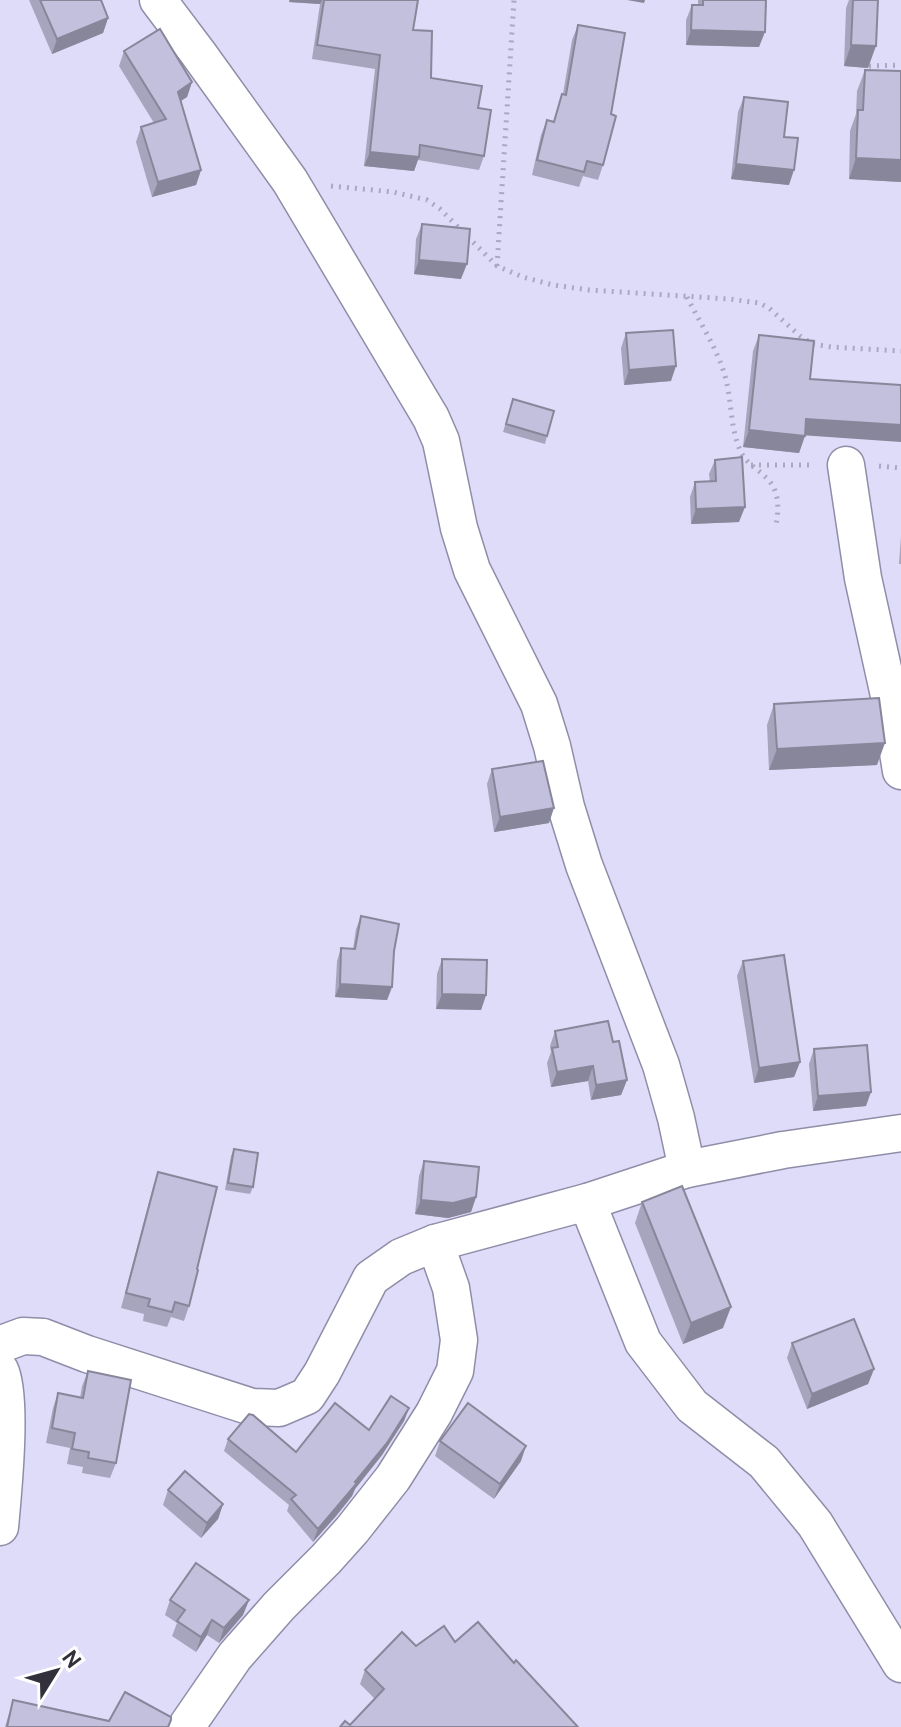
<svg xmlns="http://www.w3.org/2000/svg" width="901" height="1727" viewBox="0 0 901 1727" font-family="Cabin,sans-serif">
<rect width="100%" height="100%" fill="#dedcf9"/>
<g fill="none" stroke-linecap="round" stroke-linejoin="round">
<defs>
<g id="street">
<path d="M158,0L198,53L290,181L431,418L441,441L459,528L472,570L539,704L552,746L566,807L584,865L661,1065L676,1118L687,1169"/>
<path d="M846,465L863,578L888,691L901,771"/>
<path d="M587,1202L643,1342L692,1406L764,1462L815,1524L901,1664"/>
<path d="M0,1346L4,1343L23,1336L43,1337L87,1354L252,1407L279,1408L307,1396L322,1373L371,1278L401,1257L435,1243L587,1202L687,1169L783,1150L901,1133"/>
<path d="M0,1370C13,1396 3,1494 0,1527"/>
<path d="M186,1727L235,1656L279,1606L326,1559L352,1530L393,1478L434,1413L455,1371L459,1340L451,1288L435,1243"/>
</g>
</defs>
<!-- street casing -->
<use href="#street" stroke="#8f8da7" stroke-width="39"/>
<!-- path -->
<g stroke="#aaa8c0" stroke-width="5" stroke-dasharray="2 6" stroke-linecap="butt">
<path d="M869,66L901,65"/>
<path d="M331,186L393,192L427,200L440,209L497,266L523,277L553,285L589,290L729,299L759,303L769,308L800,336L813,344L831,347L901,351"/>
<path d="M497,266L514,0"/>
<path d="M687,297C700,323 717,348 725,376C732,400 730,427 740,450C746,465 761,470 770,482C779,493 779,510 776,524"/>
<path d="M751,465H813"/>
<path d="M879,466L901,468"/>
</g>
<!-- street -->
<use href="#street" stroke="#fff" stroke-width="36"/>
</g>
<!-- wall -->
<g fill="#a7a5bd">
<path d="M29,0H101L108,18L103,33L52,54Z"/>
<path d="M289,0H418L413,30L431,78L478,108L484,156L479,170L418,160L414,171L364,166L375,69L312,59L320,4L289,2Z"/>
<path d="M698,0H766L759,47L686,45V20L692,5H698Z"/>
<path d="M849,0H878L868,68L844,66L846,8Z"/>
<path d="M578,25L611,114L603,165L598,180L583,176L579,187L532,175L541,135L547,120L553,122L562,94H563L572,40Z"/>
<path d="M124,51L192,82L187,97L181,101L201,170L196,185L152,197L136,142L141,127L154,123L119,66Z"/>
<path d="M865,70L901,71V182L849,179L850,131L856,114L857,91Z"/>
<path d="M744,97L784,137L789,185L731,179L738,112Z"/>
<path d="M422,224L461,279L414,274L416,239Z"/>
<path d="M626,333L671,381L624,385L621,348Z"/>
<path d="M759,335L810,379L805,435L799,453L743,447L753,351Z"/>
<path d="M513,399L547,436L545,444L503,432Z"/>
<path d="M715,460L739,522L691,524L690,497L695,482H710L709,474Z"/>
<path d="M901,536V564H899Z"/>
<path d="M774,704L877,765L769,770L767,725Z"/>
<path d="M492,769L549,823L494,832L487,784Z"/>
<path d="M361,916L394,951L392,987L387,1000L335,997L337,961L341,948L353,949L356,929Z"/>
<path d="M442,959L486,995L481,1010L436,1009L437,974Z"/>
<path d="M743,961L800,1062L794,1077L754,1083L737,976Z"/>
<path d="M555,1031L613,1042L627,1080L621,1095L591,1100L588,1081L551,1087L547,1063L551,1052L550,1046Z"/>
<path d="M814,1049L866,1106L813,1111L809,1064Z"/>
<path d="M234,1149L253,1187L250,1194L225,1190L231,1156Z"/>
<path d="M424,1161L476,1197L471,1212L448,1218L415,1214L419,1176Z"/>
<path d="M158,1172L197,1269L189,1306L184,1321L171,1317L167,1327L143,1321L144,1314L121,1308L153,1187Z"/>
<path d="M642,1202L723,1328L683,1344L635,1223Z"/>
<path d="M792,1343L874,1369L868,1384L807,1409L787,1358Z"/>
<path d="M88,1371L116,1463L110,1478L82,1473L83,1467L67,1464L70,1448L46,1443L53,1408L58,1393L80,1398L82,1386Z"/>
<path d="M409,1408L404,1421L382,1455L355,1489L352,1496L336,1516L313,1542L287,1511L289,1505L224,1451L228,1439L296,1452L369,1430Z"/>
<path d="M440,1441L521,1461L494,1499L435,1456Z"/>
<path d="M168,1490L223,1504L218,1519L201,1538L163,1505Z"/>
<path d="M170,1600H249L243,1615L219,1643L207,1635L196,1652L172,1636L177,1623L165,1615Z"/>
<path d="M455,1642L514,1663L350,1725L375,1699L360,1684L365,1670L416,1646Z"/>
<path d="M13,1700L109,1721L171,1720L169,1727H5Z"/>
</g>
<!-- shaded-wall -->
<g fill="#88869a">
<path d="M290,0H322L320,4L289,2Z"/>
<path d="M627,0H645L644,3Z"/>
<path d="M108,18L103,33L52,54L57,39Z"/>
<path d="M691,30L765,32L759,47L686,45Z"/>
<path d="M851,45L876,46L868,68L844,66Z"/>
<path d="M192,82L187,97L172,106L178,92Z"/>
<path d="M370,152L419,157L414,171L364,166Z"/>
<path d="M856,158L901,160V182L849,179Z"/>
<path d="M736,164L794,170L789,185L731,179Z"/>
<path d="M201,170L196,185L152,197L158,182Z"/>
<path d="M419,260L467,264L461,279L414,274Z"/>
<path d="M676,366L671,381L624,385L629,370Z"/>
<path d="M806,419L901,425V442L800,435Z"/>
<path d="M749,430L805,436L799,453L743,447Z"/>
<path d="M745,507L739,522L691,524L696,509Z"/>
<path d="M885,743L877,765L769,770L777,749Z"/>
<path d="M554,808L549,823L494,832L500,817Z"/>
<path d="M340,984L392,987L387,1000L335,997Z"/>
<path d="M442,994L486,995L481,1010L436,1009Z"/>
<path d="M800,1062L794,1077L754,1083L759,1068Z"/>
<path d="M593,1066L588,1081L551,1087L557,1072Z"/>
<path d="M627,1080L621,1095L591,1100L596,1085Z"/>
<path d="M871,1092L866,1106L813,1111L818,1096Z"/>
<path d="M476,1197L471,1212L448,1218L415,1214L421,1200Z"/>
<path d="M731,1307L723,1328L683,1344L691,1323Z"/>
<path d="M874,1369L868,1384L807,1409L812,1394Z"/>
<path d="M409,1408L404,1421L382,1455L355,1489L352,1496L336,1516L313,1542L318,1529L355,1482Z"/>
<path d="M526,1446L521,1461L494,1499L500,1484Z"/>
<path d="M223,1504L218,1519L201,1538L207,1523Z"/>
<path d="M249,1600L243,1615L219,1643L224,1628Z"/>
<path d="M212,1620L207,1635L196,1652L201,1637Z"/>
</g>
<!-- building -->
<g fill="#c2c0dc" stroke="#88869a" stroke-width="2">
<path d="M40,0H101L108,18L57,39Z"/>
<path d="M324,0H418L413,30L432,31L431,78L482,86L478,108L491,110L484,156L420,145L419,157L370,152L380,55L317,45Z"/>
<path d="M703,0H766L765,32L691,30L692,5H703Z"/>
<path d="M853,0H878L876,46L851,45Z"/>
<path d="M578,25L625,33L611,114L616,116L603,165L587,161L584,172L537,160L547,120L554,122L562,94L566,95Z"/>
<path d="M160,29L192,82L178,92L201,170L158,182L141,127L166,119L124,51Z"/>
<path d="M865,70L901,71V160L856,158L858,110H863Z"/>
<path d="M744,97L788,102L784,137L798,138L794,170L736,164Z"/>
<path d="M422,224L470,229L467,264L419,260Z"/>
<path d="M673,330L676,366L629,370L626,333Z"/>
<path d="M759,335L814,341L810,379L901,385V425L806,419L805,436L749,430Z"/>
<path d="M513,399L554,411L547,436L506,424Z"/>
<path d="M742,457L745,507L696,509L695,482L716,481L715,460Z"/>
<path d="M879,698L885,743L777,749L774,704Z"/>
<path d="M543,761L554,808L500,817L492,769Z"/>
<path d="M361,916L399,924L394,951L392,987L340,984L341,948L355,949Z"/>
<path d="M784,955L800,1062L759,1068L743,961Z"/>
<path d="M442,959L487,960L486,995L442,994Z"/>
<path d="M608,1021L613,1042L619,1041L627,1080L596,1085L593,1066L557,1072L552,1048L558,1047L555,1031Z"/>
<path d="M867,1045L871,1092L818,1096L814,1049Z"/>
<path d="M234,1149L258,1153L253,1187L228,1183Z"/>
<path d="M424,1161L479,1167L476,1197L453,1203L421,1200Z"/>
<path d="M158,1172L217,1187L197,1269L198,1270L189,1306L175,1302L172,1312L148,1306L150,1299L126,1293Z"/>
<path d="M682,1186L731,1307L691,1323L642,1202Z"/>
<path d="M854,1319L874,1369L812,1394L792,1343Z"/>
<path d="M88,1371L131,1380L116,1463L88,1458L89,1452L72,1449L75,1433L52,1428L58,1393L83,1398Z"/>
<path d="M391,1396L409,1408L387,1443L355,1482L357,1483L318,1529L291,1499L296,1495L228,1439L249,1414L253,1415L296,1452L335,1403L369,1430Z"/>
<path d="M468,1403L526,1446L500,1484L440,1441Z"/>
<path d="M185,1471L223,1504L207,1523L168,1490Z"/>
<path d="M196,1563L249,1600L224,1628L212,1620L201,1637L177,1621L185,1610L170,1600Z"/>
<path d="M478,1622L514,1663L516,1660L578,1727H340L345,1721L350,1725L384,1689L365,1670L402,1632L416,1646L444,1626L455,1642Z"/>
<path d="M125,1692L171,1717V1720L168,1727H7L13,1700L109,1721Z"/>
</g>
<!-- north arrow -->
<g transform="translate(56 1671) rotate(53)" stroke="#ffffff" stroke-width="6" paint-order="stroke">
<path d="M0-6L14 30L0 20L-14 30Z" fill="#31303b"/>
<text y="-12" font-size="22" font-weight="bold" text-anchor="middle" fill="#31303b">N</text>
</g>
</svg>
